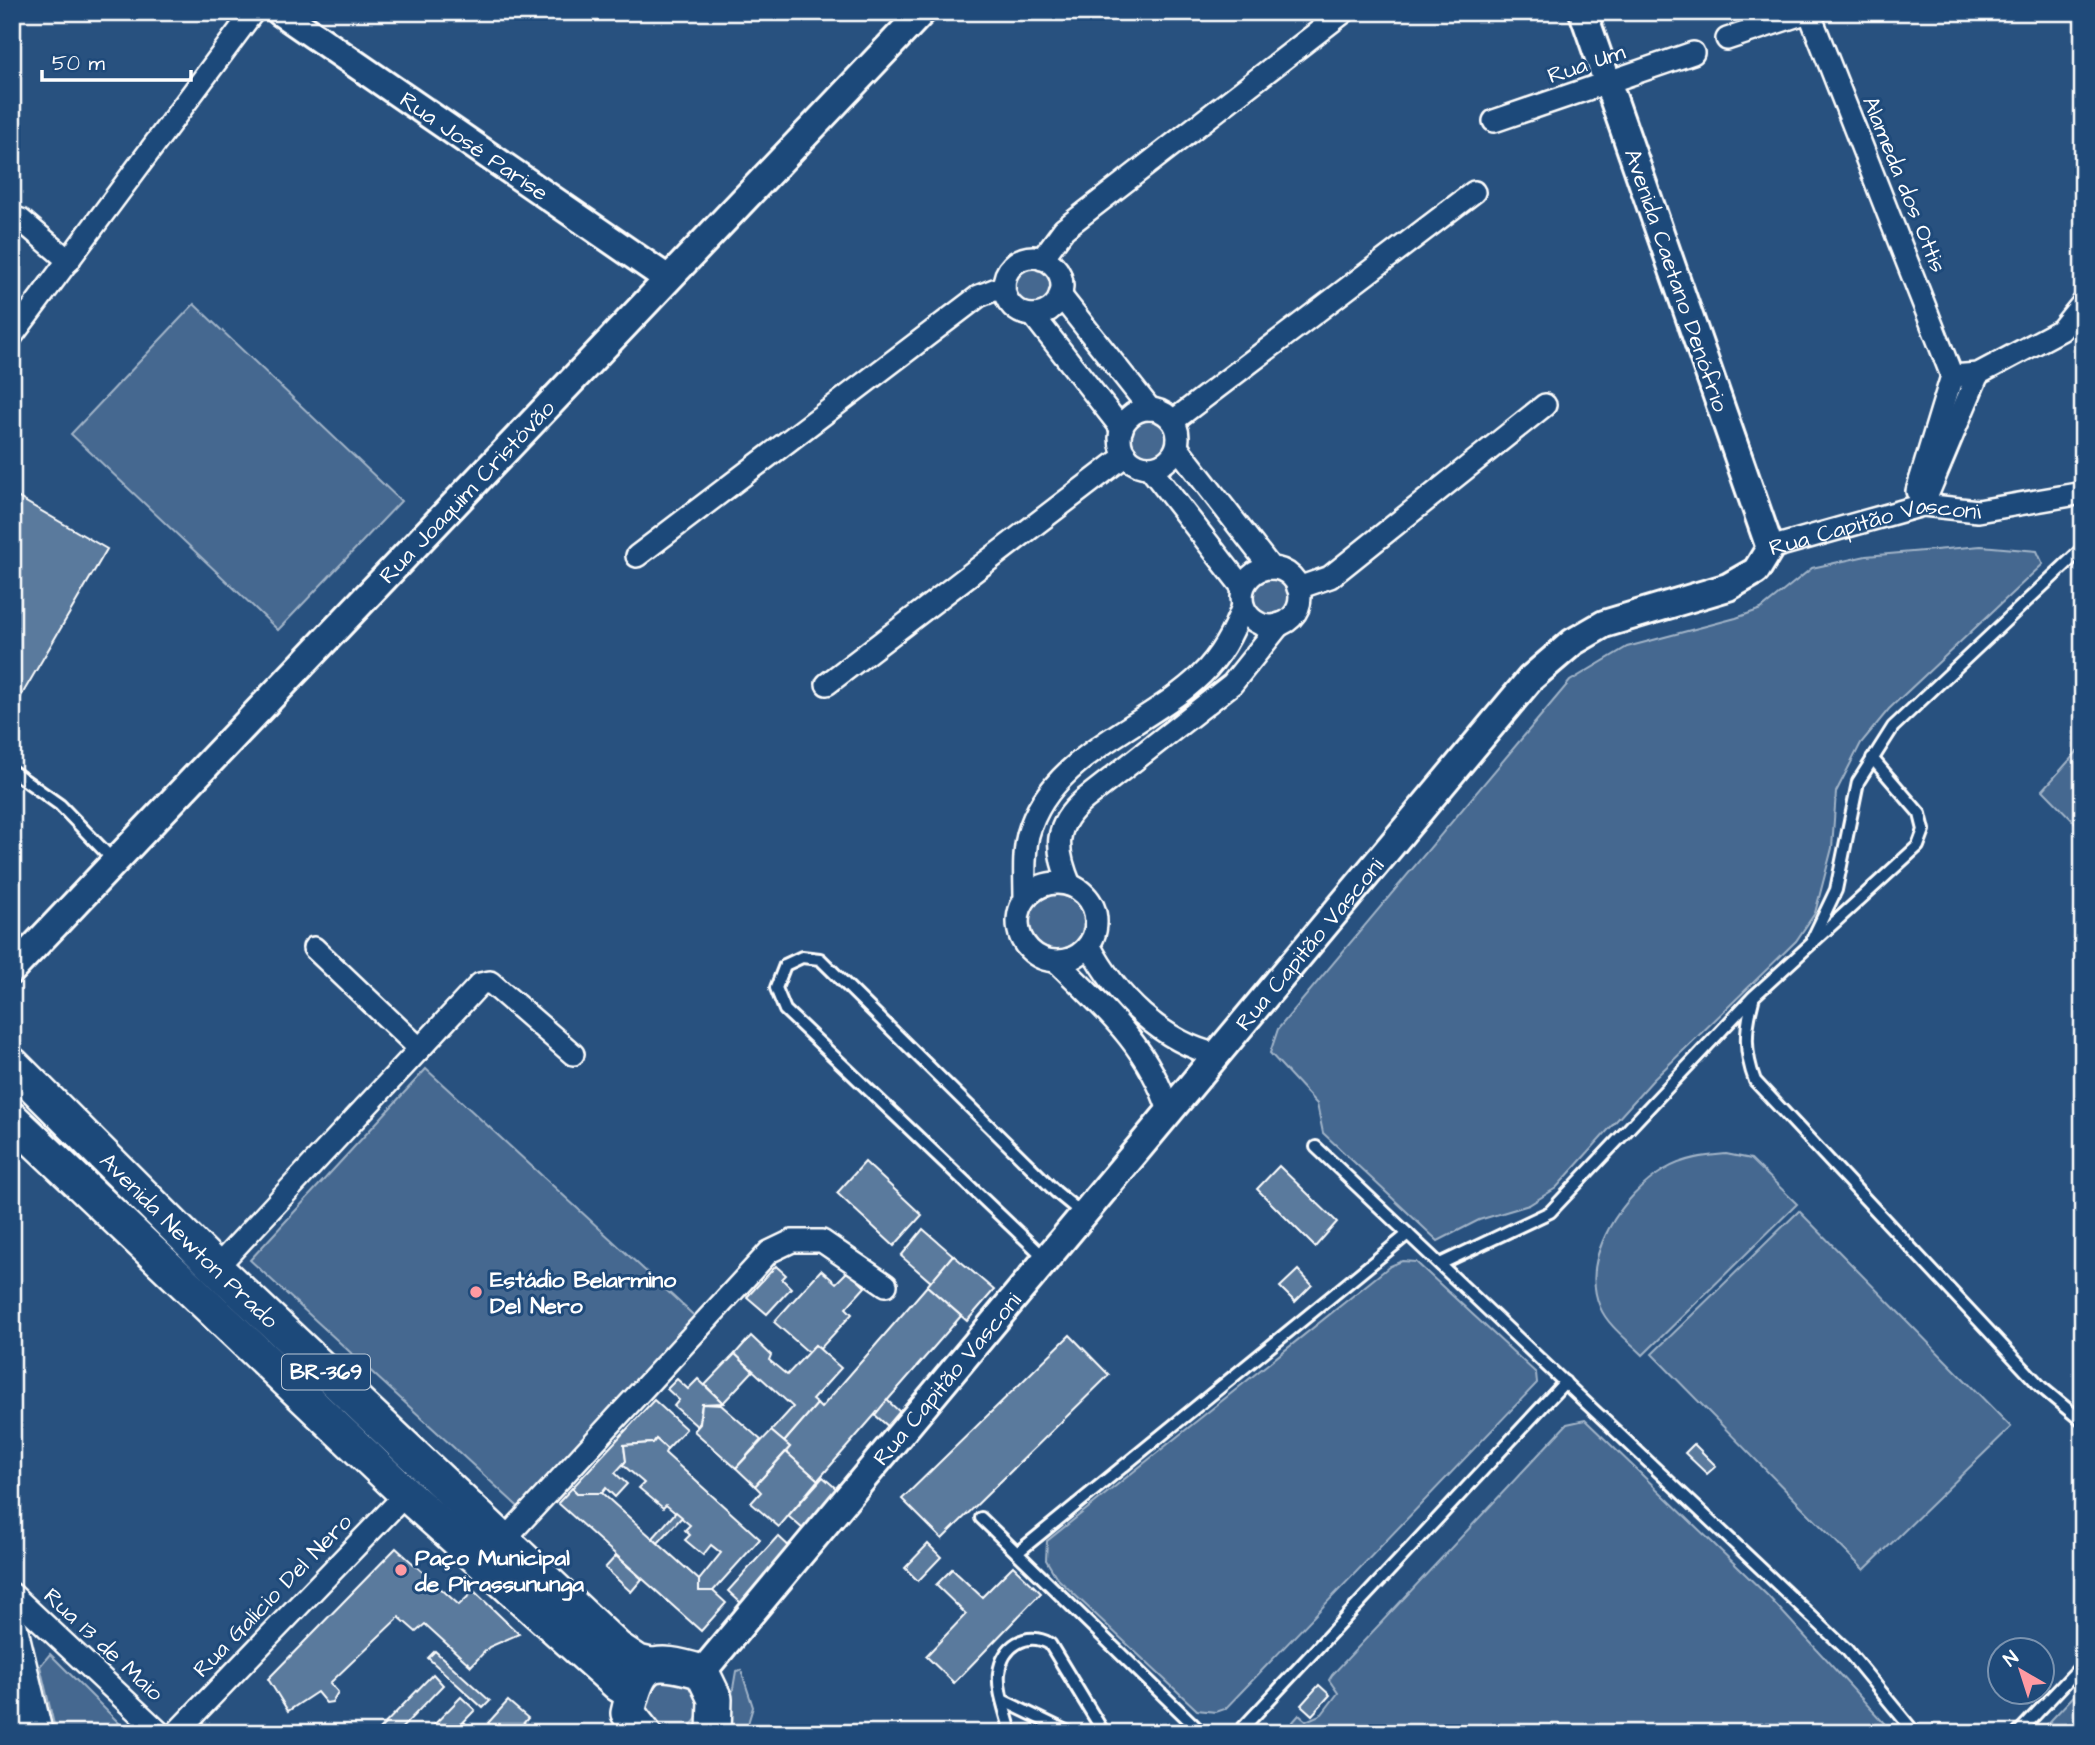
<svg xmlns="http://www.w3.org/2000/svg" width="2095" height="1745" viewBox="0 0 2095 1745" font-family="'Architects Daughter',sans-serif">
<rect width="100%" height="100%" fill="#28517f"/>
<filter id="ink" filterUnits="userSpaceOnUse"><feTurbulence type="fractalNoise" baseFrequency=".0143" numOctaves="2"/><feDisplacementMap in="SourceGraphic" scale="14" xChannelSelector="R" yChannelSelector="G"/><feConvolveMatrix kernelMatrix="1 2 1 2 8 2 1 2 1" color-interpolation-filters="sRGB"/></filter>
<g filter="url(#ink)">
<!-- green -->
<g fill="#446890" stroke="#a2b4c8" stroke-width="2">
<circle cx="1033" cy="286" r="18"/>
<path d="M194,304L401,501L278,630L71,434Z"/>
<circle cx="1149" cy="438" r="18"/>
<path d="M1981,546L2037,551L2043,564L1889,709L1861,743L1836,792L1832,848L1815,913L1796,941L1653,1080L1556,1188L1529,1205L1479,1220L1438,1241L1323,1133L1317,1104L1270,1053L1278,1029L1570,681L1627,647L1736,618L1761,609L1812,568L1866,556Z"/>
<circle cx="1271" cy="597" r="18"/>
<path d="M2083,745V831L2043,790Z"/>
<circle cx="1057" cy="922" r="27"/>
<path d="M426,1069L702,1323L526,1514L250,1260Z"/>
<path d="M1726,1154L1751,1159L1797,1204L1643,1355C1629,1341 1607,1325 1600,1307C1579,1256 1623,1195 1664,1170C1684,1158 1704,1156 1726,1154Z"/>
<path d="M1799,1211L2011,1427L1864,1570L1652,1354Z"/>
<path d="M1402,1261L1416,1262L1536,1373L1537,1383L1225,1709L1216,1712L1197,1710L1057,1578L1046,1560L1047,1541L1390,1266Z"/>
<path d="M1585,1420L1768,1596L1893,1733H1283L1299,1715L1306,1721L1322,1714L1338,1693L1329,1680L1332,1675L1567,1424Z"/>
<path d="M50,1654L129,1733H56L40,1666Z"/>
<path d="M741,1670L753,1707L745,1733H733L730,1706L736,1671Z"/>
<circle cx="673" cy="1705" r="27"/>
<path d="M2083,1686V1733H2039Z"/>
</g>
<!-- building -->
<g fill="#5a7a9d" stroke="#fff" stroke-width="2">
<path d="M12,494L107,549L20,698L12,694Z"/>
<path d="M865,1162L922,1215L894,1246L837,1193Z"/>
<path d="M1279,1166L1337,1222L1315,1247L1257,1189Z"/>
<path d="M923,1229L953,1255L931,1282L901,1256Z"/>
<path d="M953,1255L994,1290L967,1321L927,1286Z"/>
<path d="M776,1266L786,1275L782,1279L791,1288L767,1314L747,1297Z"/>
<path d="M821,1270L836,1283L848,1271L865,1287L846,1308L852,1314L820,1349L815,1345L808,1352L774,1322Z"/>
<path d="M1298,1270L1312,1285L1295,1302L1280,1287Z"/>
<path d="M927,1286L961,1316L818,1480L786,1452L790,1447L784,1442L817,1404L821,1408Z"/>
<path d="M1070,1335L1109,1375L942,1539L902,1499Z"/>
<path d="M751,1336L771,1355L769,1360L787,1375L815,1345L841,1368L812,1400L817,1404L784,1442L771,1431L793,1407L735,1354Z"/>
<path d="M735,1354L753,1371L723,1403L705,1385Z"/>
<path d="M677,1379L688,1389L698,1379L723,1403L702,1404L698,1427L674,1406L679,1400L667,1389Z"/>
<path d="M654,1400L686,1429L667,1449L656,1439L653,1443L624,1445L626,1461L615,1473L627,1484L615,1497L606,1488L602,1493H577L572,1488Z"/>
<path d="M887,1400L901,1413L889,1427L875,1415Z"/>
<path d="M702,1404L721,1405L761,1440L736,1468L694,1431L700,1424Z"/>
<path d="M771,1431L790,1447L755,1486L736,1468Z"/>
<path d="M656,1439L667,1449L665,1453L760,1539L713,1591H699V1580L721,1553L711,1545L703,1555L685,1540L690,1535L685,1530L690,1525L666,1505L663,1508L639,1488L644,1483L623,1465L626,1461L624,1445L653,1443Z"/>
<path d="M1694,1444L1716,1466L1707,1474L1685,1453Z"/>
<path d="M786,1452L818,1480L779,1527L751,1503L761,1492L755,1486Z"/>
<path d="M823,1477L838,1490L803,1529L788,1516Z"/>
<path d="M572,1488L577,1493H602L699,1580V1591H713L726,1603L701,1631L558,1503Z"/>
<path d="M676,1512L682,1517L658,1543L653,1538Z"/>
<path d="M778,1536L791,1548L742,1604L728,1591Z"/>
<path d="M928,1544L941,1557L918,1581L905,1568Z"/>
<path d="M396,1548L459,1605L474,1591L519,1634L489,1647L471,1666L425,1624L416,1632L399,1617L330,1683L338,1692L332,1702L326,1703L317,1692L288,1711L268,1679Z"/>
<path d="M616,1556L642,1579L631,1592L605,1568Z"/>
<path d="M1013,1566L1041,1593L954,1683L926,1656L966,1614L936,1585L952,1569L982,1597Z"/>
<path d="M435,1651L490,1701L483,1708L428,1658Z"/>
<path d="M433,1674L443,1685L397,1733H376Z"/>
<path d="M1319,1685L1330,1695L1312,1715L1301,1705Z"/>
<path d="M461,1697L475,1710L453,1733H426Z"/>
<path d="M508,1701L528,1718L515,1733H499L488,1723Z"/>
<path d="M464,1722L474,1733H453Z"/>
<path d="M538,1726L546,1733H532Z"/>
</g>
<g fill="none" stroke-linecap="round" stroke-linejoin="round">
<defs>
<g id="service">
<path d="M12,771L60,805L114,861"/>
<path d="M1813,938L1836,890L1858,782L1893,727L2083,548"/>
<path d="M1753,1000C1745,1029 1744,1052 1755,1081L2041,1387L2083,1422"/>
<path d="M1316,1147L1847,1650L1915,1733"/>
<path d="M1045,1258L785,1010L776,988L785,965L802,957L820,959L1056,1192L1084,1215"/>
<path d="M1440,1264L1550,1212L1753,997L1918,846L1924,830L1920,814L1872,758"/>
<path d="M981,1518L1202,1733"/>
<path d="M1017,1553L1408,1234"/>
<path d="M1004,1701L1070,1733"/>
<path d="M1011,1733C1007,1715 997,1691 999,1673C1002,1646 1027,1630 1050,1644L1104,1733"/>
<path d="M1238,1733L1565,1382"/>
<path d="M2018,1733L2083,1664"/>
</g>
<g id="minor">
<path d="M1809,12L1952,376"/>
<path d="M1727,39L1808,12"/>
<path d="M1494,121L1693,53"/>
<path d="M12,217L21,220L69,261"/>
<circle cx="1033" cy="286" r="29"/>
<path d="M1042,259L1064,229L1344,12"/>
<path d="M1060,295L1150,409"/>
<path d="M1033,315L1122,429"/>
<path d="M12,336L253,12"/>
<path d="M1952,376L1978,374L2061,330L2083,303"/>
<circle cx="1149" cy="438" r="29"/>
<path d="M1173,421L1474,192"/>
<path d="M1177,447L1271,568"/>
<path d="M1149,467L1243,588"/>
<path d="M1917,491L1952,376"/>
<path d="M1923,505L1978,374"/>
<path id="s1" d="M1770,548L1923,505L1978,511L2083,493"/>
<path d="M637,556L979,296L1004,286"/>
<circle cx="1271" cy="597" r="29"/>
<path d="M1298,588L1330,577L1545,405"/>
<path d="M827,684L1126,455"/>
<circle cx="1057" cy="922" r="39"/>
<path d="M1070,885C1055,849 1053,826 1085,799L1232,684L1280,624"/>
<path d="M1025,899C1025,878 1023,856 1028,835C1050,754 1147,728 1202,674C1222,655 1234,631 1243,606"/>
<path d="M1089,945C1116,996 1161,1042 1218,1055"/>
<path d="M314,948L420,1049"/>
<path d="M1057,962C1105,1009 1148,1046 1169,1111"/>
<path d="M216,1268L480,984L490,982L573,1054"/>
<path d="M504,1540L769,1252L792,1241H822L886,1285"/>
<path d="M12,1594L160,1733"/>
<path d="M176,1733L406,1494"/>
</g>
<g id="tertiary">
<path id="s2" d="M280,12L668,279"/>
<path id="s3" d="M12,970L922,12"/>
<path id="s4" d="M702,1672L1530,679L1573,642L1604,624L1728,587L1756,571L1770,548L1583,12"/>
</g>
<path id="secondary" d="M12,1628L37,1733"/>
<g id="primary">
<path id="s5" d="M12,1064L216,1268L617,1648L638,1662L651,1665"/>
<path d="M12,1119L406,1494L619,1685L632,1693"/>
<path d="M644,1733L628,1713C640,1659 651,1657 702,1672L715,1699L714,1733"/>
</g>
</defs>
<!-- service casing -->
<use href="#service" stroke="#fff" stroke-width="16"/>
<!-- minor casing -->
<use href="#minor" stroke="#fff" stroke-width="26"/>
<!-- tertiary casing -->
<use href="#tertiary" stroke="#fff" stroke-width="32"/>
<!-- secondary casing -->
<use href="#secondary" stroke="#fff" stroke-width="35"/>
<!-- primary casing -->
<use href="#primary" stroke="#fff" stroke-width="38"/>
<!-- service -->
<use href="#service" stroke="#1f4a7a" stroke-width="10"/>
<!-- minor -->
<use href="#minor" stroke="#1f4a7a" stroke-width="21"/>
<!-- tertiary -->
<use href="#tertiary" stroke="#1f4a7a" stroke-width="26"/>
<!-- secondary -->
<use href="#secondary" stroke="#1f4a7a" stroke-width="30"/>
<!-- primary -->
<use href="#primary" stroke="#1f4a7a" stroke-width="33"/>
</g>
</g>
<!-- markers -->
<g fill="#ff9aa2" stroke="#1f4a7a" stroke-width="2.5">
<circle cx="476" cy="1292" r="7"/>
<circle cx="401" cy="1570" r="7"/>
</g>
<g text-anchor="middle" stroke-width="6" stroke-linejoin="round" paint-order="stroke">
<!-- shield labels -->
<rect fill="#1f4a7a" stroke="#bcc9d7" stroke-width="2" x="282" y="1354.5" width="88" height="35" rx="5"/>
<g font-size="21" font-weight="bold" fill="#fff">
<text x="326" y="1379">BR-369</text>
</g>
<!-- street labels -->
<g font-size="23" fill="#fff" stroke="#1f4a7a">
<text transform="translate(1586 63) rotate(-19)" y="8">Rua Um</text>
<text dy="8" stroke="none"><textPath href="#s2" startOffset="236">Rua José Parise</textPath></text>
<text transform="translate(1905 184) rotate(68)" y="8">Alameda dos Ottis</text>
<text transform="translate(1677 280) rotate(71)" y="8">Avenida Caetano Denófrio</text>
<text dy="8" stroke="none"><textPath href="#s3" startOffset="660">Rua Joaquim Cristóvão</textPath></text>
<text dy="8" stroke="none"><textPath href="#s1" startOffset="108">Rua Capitão Vasconi</textPath></text>
<text dy="8" stroke="none"><textPath href="#s4" startOffset="948">Rua Capitão Vasconi</textPath></text>
<text dy="8" stroke="none"><textPath href="#s5" startOffset="250">Avenida Newton Prado</textPath></text>
<text dy="8" stroke="none"><textPath href="#s4" startOffset="382">Rua Capitão Vasconi</textPath></text>
<text transform="translate(272 1595) rotate(-46)" y="8">Rua Galício Del Nero</text>
<text transform="translate(104 1644) rotate(43)" y="8">Rua 13 de Maio</text>
</g>
<!-- poi labels -->
<g font-size="23" font-weight="bold" fill="#fff" stroke="#1f4a7a" text-anchor="start">
<text x="490" y="1287">Estádio Belarmino<tspan x="490" dy="26">Del Nero</tspan></text>
<text x="415" y="1565">Paço Municipal<tspan x="415" dy="26">de Pirassununga</tspan></text>
</g>
</g>
<!-- margin -->
<rect width="2095" height="1745" fill="none" stroke="#1f4a7a" stroke-width="42"/>
<rect x="21" y="21" width="2053" height="1703" fill="none" stroke="#fff" stroke-width="2.5" filter="url(#ink)"/>
<!-- north arrow -->
<g transform="translate(2021 1671) rotate(321)"><circle r="33" fill="#1f4a7a" stroke="#7992af" stroke-width="2"/>
<path d="M0-5L12 26L0 18L-12 26Z" fill="#ff9aa2"/>
<text y="-10" font-size="19" font-weight="bold" text-anchor="middle" fill="#ffffff">N</text>
</g>
<!-- scale -->
<path d="M42 70v10h149v-10" fill="none" stroke="#ffffff" stroke-width="3.5"/>
<text x="52" y="70" font-size="21" fill="#ffffff" stroke="#1f4a7a" stroke-width="5" paint-order="stroke">50 m</text>
</svg>
